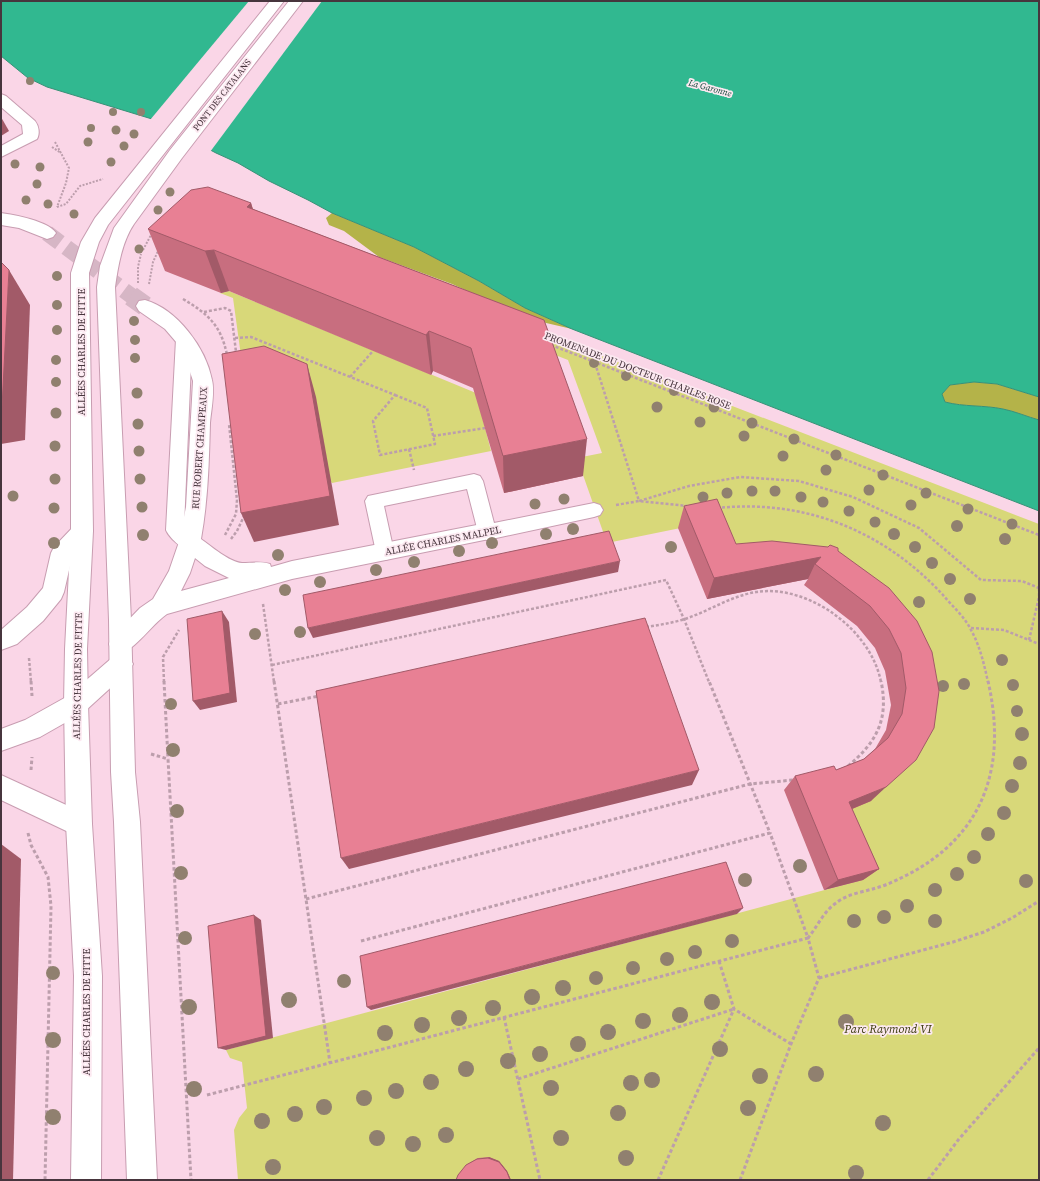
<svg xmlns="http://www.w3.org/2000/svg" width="1040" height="1181" viewBox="0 0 1040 1181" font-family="'Source Serif 4',serif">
<rect width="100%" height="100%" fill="#fad6e7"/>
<!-- green -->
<g fill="#d8d879">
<path d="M239,216L1039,524V1180H238L234,1130L239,1118L247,1108L242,1062L230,1058L226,1050L862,880L835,816L922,709L843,584L728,565L710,522L607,543L577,458L602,453L568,360L274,245Z"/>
<path d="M229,291L476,393L491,451L332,483L245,385L233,298L220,293Z"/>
</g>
<!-- forest -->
<g fill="#b4b349">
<path d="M332,213L414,247L479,281L525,308L572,329L529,319L452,284L379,257L344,231L329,225L326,218Z"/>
<path d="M974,382L997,384L1039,397V420C1028,417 1014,411 1003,409C984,405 964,407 945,402L942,394L950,385Z"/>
</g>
<!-- water -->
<path fill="#31b890" stroke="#389177" d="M1,1H1039V397L997,384L974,382L950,385L942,394L945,402C964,407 984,405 1003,409C1014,411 1028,417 1039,420V511L572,329L525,308L479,281L414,247L332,213L308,200L269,181L238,163L216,153L152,119L47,87L28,78L1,56Z"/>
<!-- pier -->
<path fill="#fad6e7" d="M249,1H322L210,152L150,120Z"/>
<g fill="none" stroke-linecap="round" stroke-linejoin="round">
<!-- street-tunnel-far1 -->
<path stroke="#d6b6c5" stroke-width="16" stroke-dasharray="16 8" stroke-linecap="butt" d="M47,233L133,297"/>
<!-- street-tunnel -->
<path stroke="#d6b6c5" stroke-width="20" stroke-dasharray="20 10" stroke-linecap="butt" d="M131,296L145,306"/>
<defs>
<g id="lane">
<path d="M184,333L190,335L192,339L184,527L197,537L199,542L197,547C194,548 193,550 190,550C182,550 169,537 166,530L176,339L178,335Z"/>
<path d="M474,474L480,476L483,481L494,523L594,503L600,505L603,510L600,515L594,517L487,540L481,537L478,532L467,489L384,506L394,552L392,558L385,560L378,558L376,552L365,501L368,496Z"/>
</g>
<g id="street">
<path d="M1,94L6,96L35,121C39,126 40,134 37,139L1,157V146L23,134L22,125L1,107Z"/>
<path d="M1,213C15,215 48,221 56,233L53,237L47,239L19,228L1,225Z"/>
<path d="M145,300C177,309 206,348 212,380C215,392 211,411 210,423C209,462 208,500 201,539C211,546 229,562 242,563C252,563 260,561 270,564L271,567L292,561L487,523L494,526L498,532L494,538L292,579L167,614C151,625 137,648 120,654L112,651L109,644L112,637L140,608L153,599L169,571L179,542L186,507L193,381L183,350L165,329L139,311L136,306L139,301ZM195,558L205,566L229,578L181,591L190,573Z"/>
</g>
<g id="secondary">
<path d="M82,522L89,525L93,531L89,537L72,557L64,592L61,599L43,621L17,644L1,650V630L27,607L43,588L51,553L54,547L75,525Z"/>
<path d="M121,654L129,657L133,664L129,671L84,712L40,737L1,751V729L25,720L68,696L113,657Z"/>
<path d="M1,775L88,815L92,824L88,833L79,837L1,800Z"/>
</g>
<g id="primary">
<path d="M270,1H284L108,225L99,242L89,273L93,531L87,649L88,704L92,824L102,976L101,1180H71L74,976L66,824L64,704L65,649L71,531V273L81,242L95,218Z"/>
<path d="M289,1H303L182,158L134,224C122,242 118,266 115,287L131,620L135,772L140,822L157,1180H127L114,822L111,772L109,620L97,287L100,266L114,228L170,150Z"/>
</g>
</defs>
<!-- lane casing -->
<use href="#lane" stroke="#c89db1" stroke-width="2"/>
<!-- street casing -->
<use href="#street" stroke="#c89db1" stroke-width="2"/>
<!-- secondary casing -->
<use href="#secondary" stroke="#c89db1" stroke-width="2"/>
<!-- primary casing -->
<use href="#primary" stroke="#c89db1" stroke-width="2"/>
<!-- path-far2 -->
<g stroke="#bc9eac" stroke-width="2" stroke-dasharray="2 1.5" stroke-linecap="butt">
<path d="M55,142L69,168L66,183L57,207"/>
<path d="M52,147L61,153"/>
<path d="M57,207L66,204L80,186L103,179"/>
<path d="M143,250L152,233"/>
<path d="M138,283V267L141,254"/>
<path d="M149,284L153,262L158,251"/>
</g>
<!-- path-far1 -->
<g stroke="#bc9eac" stroke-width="2.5" stroke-dasharray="3 2" stroke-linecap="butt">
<path d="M183,299C208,314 221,325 227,355"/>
<path d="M204,312L225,308L231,311L236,352"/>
<path d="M235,338L251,337L395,395"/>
<path d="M551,345L1039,535"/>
<path d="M595,363L639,501L689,486L740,477L799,481L853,497L919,528L981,580L1022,581L1039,588"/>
<path d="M350,377L373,351"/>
<path d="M395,395L427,408L435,444L380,455L373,421Z"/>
<path d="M433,436L485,428"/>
<path d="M409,449L414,470"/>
<path d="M616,505L639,501L687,506"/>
<path d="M717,508C804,499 883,530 943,595C952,606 965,617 971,630C980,646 984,664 988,682"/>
<path d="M225,535L236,514L237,500L229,424"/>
<path d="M231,539L237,531L244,516"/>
<path d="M263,604L274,682"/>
<path d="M646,627C659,625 672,623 685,619C709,611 731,596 756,592C809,584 871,630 881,682"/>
<path d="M971,628L1004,630L1039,644"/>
<path d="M1029,640L1039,597V587"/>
<path d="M29,658L31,682"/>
<path d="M272,665L666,580L684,619L709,682"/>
<path d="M164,682L163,657L179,630"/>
</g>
<!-- path -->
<g stroke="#bc9eac" stroke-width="3" stroke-dasharray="3.5 2.5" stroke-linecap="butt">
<path d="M31,681L32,696"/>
<path d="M164,681L168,759"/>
<path d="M274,681L330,1063"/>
<path d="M278,704L319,696"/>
<path d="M151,754L168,759L191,1180"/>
<path d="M848,766C877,742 889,719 881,681"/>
<path d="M31,770L32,757"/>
<path d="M28,833L31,845L48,877L51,906L45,1180"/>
<path d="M306,899L750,784L793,780"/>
<path d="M361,941L770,833L709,681"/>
<path d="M719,961L734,1009L791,1044"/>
<path d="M819,978L953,942L984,932L1012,918L1039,901"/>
<path d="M504,1017L540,1180"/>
<path d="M518,1079L734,1009"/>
<path d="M207,1095L808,938L770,833"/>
<path d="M658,1180L734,1009"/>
<path d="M740,1180L791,1044L819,978L808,938C817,927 824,911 836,903C847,894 863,892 876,888C887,885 897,880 907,875C986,834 1007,764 988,681"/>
<path d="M928,1180L959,1139L1039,1048"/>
</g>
<!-- lane -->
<use href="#lane" fill="#fff" fill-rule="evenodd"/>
<!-- street -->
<use href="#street" fill="#fff" fill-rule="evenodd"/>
<!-- secondary -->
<use href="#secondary" fill="#fff" fill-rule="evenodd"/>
<!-- primary -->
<use href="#primary" fill="#fff" fill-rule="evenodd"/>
</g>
<!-- trees -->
<g fill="#90806f">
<circle cx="30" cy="81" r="4"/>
<circle cx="113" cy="112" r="4"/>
<circle cx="141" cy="112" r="4"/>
<circle cx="91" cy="128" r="4"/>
<circle cx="116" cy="130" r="4.5"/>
<circle cx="134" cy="134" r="4.5"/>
<circle cx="88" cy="142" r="4.5"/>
<circle cx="124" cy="146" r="4.5"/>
<circle cx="111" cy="162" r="4.5"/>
<circle cx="15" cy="164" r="4.5"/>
<circle cx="40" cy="167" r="4.5"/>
<circle cx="37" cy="184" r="4.5"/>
<circle cx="170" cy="192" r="4.5"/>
<circle cx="26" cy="200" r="4.5"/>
<circle cx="48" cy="204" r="4.5"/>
<circle cx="158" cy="210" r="4.5"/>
<circle cx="74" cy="214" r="4.5"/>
<circle cx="139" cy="249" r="4.5"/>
<circle cx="57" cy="276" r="5"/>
<circle cx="57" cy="305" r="5"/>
<circle cx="134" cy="321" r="5"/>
<circle cx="57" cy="330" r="5"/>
<circle cx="135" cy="340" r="5"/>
<circle cx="135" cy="358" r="5"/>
<circle cx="56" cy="360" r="5"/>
<circle cx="594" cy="363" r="5"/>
<circle cx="626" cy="376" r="5"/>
<circle cx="56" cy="382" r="5"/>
<circle cx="674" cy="391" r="5"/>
<circle cx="137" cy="393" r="5.5"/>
<circle cx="657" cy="407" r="5.5"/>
<circle cx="714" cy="407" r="5.5"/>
<circle cx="56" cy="413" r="5.5"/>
<circle cx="700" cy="422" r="5.5"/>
<circle cx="752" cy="423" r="5.5"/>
<circle cx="138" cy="424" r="5.5"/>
<circle cx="744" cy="436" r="5.5"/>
<circle cx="794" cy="439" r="5.5"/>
<circle cx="55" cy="446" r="5.5"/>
<circle cx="139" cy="451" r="5.5"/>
<circle cx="836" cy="455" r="5.5"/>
<circle cx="783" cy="456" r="5.5"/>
<circle cx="826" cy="470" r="5.5"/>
<circle cx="883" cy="475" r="5.5"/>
<circle cx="55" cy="479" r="5.5"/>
<circle cx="140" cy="479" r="5.5"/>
<circle cx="869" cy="490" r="5.5"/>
<circle cx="752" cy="491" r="5.5"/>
<circle cx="775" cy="491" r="5.5"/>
<circle cx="727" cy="493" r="5.5"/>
<circle cx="926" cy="493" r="5.5"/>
<circle cx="13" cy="496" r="5.5"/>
<circle cx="703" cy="497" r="5.5"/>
<circle cx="801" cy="497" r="5.5"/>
<circle cx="564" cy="499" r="5.5"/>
<circle cx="823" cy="502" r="5.5"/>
<circle cx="535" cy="504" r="5.5"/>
<circle cx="911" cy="505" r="5.5"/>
<circle cx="142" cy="507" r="5.5"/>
<circle cx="54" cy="508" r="5.5"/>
<circle cx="968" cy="509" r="5.5"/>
<circle cx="849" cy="511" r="5.5"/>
<circle cx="875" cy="522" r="5.5"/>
<circle cx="1012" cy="524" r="5.5"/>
<circle cx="957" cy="526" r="6"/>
<circle cx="573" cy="529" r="6"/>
<circle cx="546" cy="534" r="6"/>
<circle cx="894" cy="534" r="6"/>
<circle cx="143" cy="535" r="6"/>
<circle cx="1005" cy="539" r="6"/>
<circle cx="54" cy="543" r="6"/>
<circle cx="492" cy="543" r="6"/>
<circle cx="671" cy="547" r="6"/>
<circle cx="915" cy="547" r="6"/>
<circle cx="459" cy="551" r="6"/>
<circle cx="278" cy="555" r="6"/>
<circle cx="414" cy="562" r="6"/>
<circle cx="932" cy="563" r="6"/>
<circle cx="376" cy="570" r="6"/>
<circle cx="950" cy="579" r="6"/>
<circle cx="320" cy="582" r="6"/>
<circle cx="285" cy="590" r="6"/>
<circle cx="970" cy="599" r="6"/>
<circle cx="919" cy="602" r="6"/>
<circle cx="300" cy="632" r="6"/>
<circle cx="255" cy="634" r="6"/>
<circle cx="1002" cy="660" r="6"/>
<circle cx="964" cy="684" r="6"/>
<circle cx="1013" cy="685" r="6"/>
<circle cx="943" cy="686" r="6"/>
<circle cx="171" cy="704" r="6"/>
<circle cx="1017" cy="711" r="6"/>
<circle cx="1022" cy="734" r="7"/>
<circle cx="173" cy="750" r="7"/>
<circle cx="1020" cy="763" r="7"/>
<circle cx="1012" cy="786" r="7"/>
<circle cx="177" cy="811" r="7"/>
<circle cx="1004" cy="813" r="7"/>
<circle cx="988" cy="834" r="7"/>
<circle cx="974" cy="857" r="7"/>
<circle cx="800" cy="866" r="7"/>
<circle cx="181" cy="873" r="7"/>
<circle cx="957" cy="874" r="7"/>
<circle cx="745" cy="880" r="7"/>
<circle cx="1026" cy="881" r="7"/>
<circle cx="935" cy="890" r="7"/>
<circle cx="907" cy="906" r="7"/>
<circle cx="884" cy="917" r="7"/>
<circle cx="854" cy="921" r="7"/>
<circle cx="935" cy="921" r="7"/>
<circle cx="185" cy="938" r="7"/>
<circle cx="732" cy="941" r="7"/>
<circle cx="695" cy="952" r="7"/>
<circle cx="667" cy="959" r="7"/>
<circle cx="633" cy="968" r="7"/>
<circle cx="53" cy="973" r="7"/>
<circle cx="596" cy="978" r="7"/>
<circle cx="344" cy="981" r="7"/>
<circle cx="563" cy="988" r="8"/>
<circle cx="532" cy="997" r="8"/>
<circle cx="289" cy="1000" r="8"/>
<circle cx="712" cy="1002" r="8"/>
<circle cx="189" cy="1007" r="8"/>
<circle cx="493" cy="1008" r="8"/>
<circle cx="680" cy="1015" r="8"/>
<circle cx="459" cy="1018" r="8"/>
<circle cx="643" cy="1021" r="8"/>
<circle cx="846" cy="1022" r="8"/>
<circle cx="422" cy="1025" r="8"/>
<circle cx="608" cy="1032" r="8"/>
<circle cx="385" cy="1033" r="8"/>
<circle cx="53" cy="1040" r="8"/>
<circle cx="578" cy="1044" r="8"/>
<circle cx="720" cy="1049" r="8"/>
<circle cx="540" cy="1054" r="8"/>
<circle cx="508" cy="1061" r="8"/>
<circle cx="466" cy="1069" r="8"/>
<circle cx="816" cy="1074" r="8"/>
<circle cx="760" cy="1076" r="8"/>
<circle cx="652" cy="1080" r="8"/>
<circle cx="431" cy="1082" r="8"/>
<circle cx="631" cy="1083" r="8"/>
<circle cx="551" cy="1088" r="8"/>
<circle cx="194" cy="1089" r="8"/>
<circle cx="396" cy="1091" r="8"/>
<circle cx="364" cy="1098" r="8"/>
<circle cx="324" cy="1107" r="8"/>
<circle cx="748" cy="1108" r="8"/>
<circle cx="618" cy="1113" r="8"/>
<circle cx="295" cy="1114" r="8"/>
<circle cx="53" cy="1117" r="8"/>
<circle cx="262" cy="1121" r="8"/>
<circle cx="883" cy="1123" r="8"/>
<circle cx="446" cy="1135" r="8"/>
<circle cx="377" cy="1138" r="8"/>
<circle cx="561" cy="1138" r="8"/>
<circle cx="413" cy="1144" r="8"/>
<circle cx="626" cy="1158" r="8"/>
<circle cx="273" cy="1167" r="8"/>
<circle cx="856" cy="1173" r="8"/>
</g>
<!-- wall -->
<g fill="#c86e7f">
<path d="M251,203L253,209L544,320L583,476L504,493L473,388L433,371L431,375L229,291L221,293L165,271L148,229Z"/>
<path d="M684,506L736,544L838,551L932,652L871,801L852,809L879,869L863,880L824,890L784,790L795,776L836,770L864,759L875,749L886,730L891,705L885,671L875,648L857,626L804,585L808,579L707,599L678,528Z"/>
<path d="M489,1157L499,1161L507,1171L511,1180H456L468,1164L478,1158Z"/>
</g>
<!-- shaded-wall -->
<g fill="#a25a68">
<path d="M1,117L9,131L1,136Z"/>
<path d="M251,203L263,245L247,207Z"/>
<path d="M214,250L229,291L221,293L205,251Z"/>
<path d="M9,270L30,305L25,440L1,444V407Z"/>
<path d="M429,331L433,371L431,375L426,335Z"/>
<path d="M307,364L316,397L339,525L254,542L241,513Z"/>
<path d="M587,439L583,476L504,493L503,456Z"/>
<path d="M821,557L815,564L808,579L707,599L714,578Z"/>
<path d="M620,561L618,572L313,638L308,628Z"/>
<path d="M222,611L229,622L237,702L200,710L193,701Z"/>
<path d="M699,770L692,785L349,869L341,858Z"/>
<path d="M886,787L871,801L835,816L849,802Z"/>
<path d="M1,844L21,859L13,1180H1Z"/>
<path d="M879,869L863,880L824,890L838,880Z"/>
<path d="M743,908L737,914L371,1010L367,1007Z"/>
<path d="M254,915L261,920L273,1038L226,1050L218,1048Z"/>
<path d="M489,1157L499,1161L507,1171L511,1180H510L488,1158Z"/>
</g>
<!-- building -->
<g fill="#e88094" stroke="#a25a68">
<path d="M208,187L251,203L247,207L544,320L587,439L503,456L471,348L429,331L426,335L214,250L205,251L148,229L191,190Z"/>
<path d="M1,262L9,270L2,407H1Z"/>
<path d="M264,346L307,364L330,496L241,513L222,354Z"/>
<path d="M717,499L736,544L772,541L828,547L830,545L838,548V551L889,588L917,621L932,652L939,691L934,728L916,760L886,787L849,802L879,869L838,880L795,776L834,766L836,770L864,759L888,738L902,714L906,688L901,653L889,629L870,606L815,564L821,557L714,578L684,506Z"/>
<path d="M609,531L620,561L308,628L303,595Z"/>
<path d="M222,611L230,693L193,701L187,619Z"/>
<path d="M645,618L699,770L341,858L316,691Z"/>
<path d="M726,862L743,908L367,1007L360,956Z"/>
<path d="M254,915L266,1036L218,1048L208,926Z"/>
<path d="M488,1158L499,1162L507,1172L510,1180H456L458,1175L466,1165L477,1159Z"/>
</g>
<g text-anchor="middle" stroke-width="3.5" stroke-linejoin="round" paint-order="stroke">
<!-- far-water labels -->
<g font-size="9" font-style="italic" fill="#033d2e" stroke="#fce9f1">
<text transform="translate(710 88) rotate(15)" y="3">La Garonne</text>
</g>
<!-- far-street labels -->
<g font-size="9" fill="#47353d" stroke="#fce9f1">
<text transform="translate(222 95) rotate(-52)" y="3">PONT DES CATALANS</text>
</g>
<!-- street labels -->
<g font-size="10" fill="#47353d" stroke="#fce9f1">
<text transform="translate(81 352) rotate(-90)" y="4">ALLÉES CHARLES DE FITTE</text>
<text transform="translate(638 370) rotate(21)" y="4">PROMENADE DU DOCTEUR CHARLES ROSE</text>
<text transform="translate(199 448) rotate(-86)" y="4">RUE ROBERT CHAMPEAUX</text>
<text transform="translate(443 540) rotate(-11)" y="4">ALLÉE CHARLES MALPEL</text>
<text transform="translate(77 676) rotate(-89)" y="4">ALLÉES CHARLES DE FITTE</text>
<text transform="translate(86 1012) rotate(-90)" y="4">ALLÉES CHARLES DE FITTE</text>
</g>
<!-- near-park labels -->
<g font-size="12" font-style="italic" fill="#3a3a0d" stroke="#fce9f1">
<text x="888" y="1033">Parc Raymond VI</text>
</g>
</g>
<!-- border -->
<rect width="1040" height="1181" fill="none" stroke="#47353d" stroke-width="4"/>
</svg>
